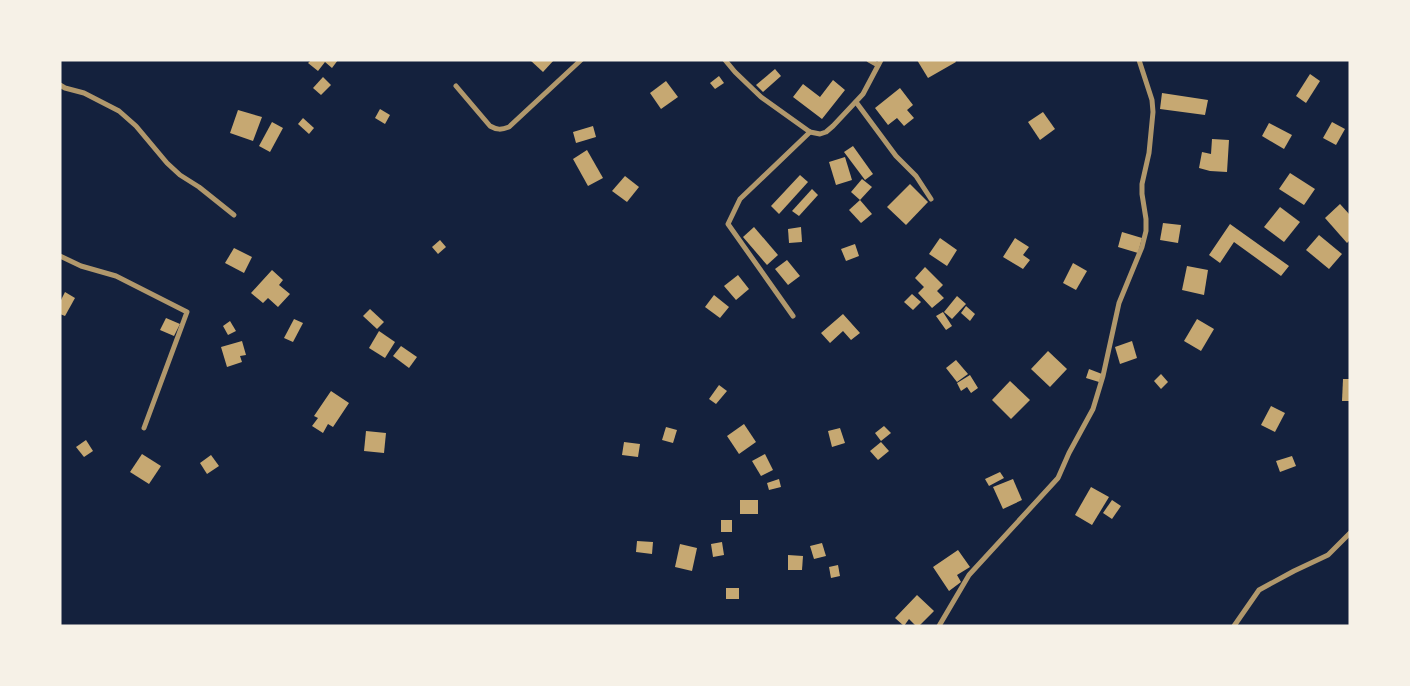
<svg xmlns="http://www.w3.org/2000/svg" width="1410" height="686" viewBox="0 0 1410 686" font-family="Signika,sans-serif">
<rect width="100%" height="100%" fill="#14213d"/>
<!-- building -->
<g fill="#c6a872">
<path d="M311,60H338L332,68L325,62L318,71L308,63Z"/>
<path d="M530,60H554L543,72Z"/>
<path d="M917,60H955L956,62L928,78Z"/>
<path d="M775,69L781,76L763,92L756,85Z"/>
<path d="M1310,74L1320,81L1306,103L1296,96Z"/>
<path d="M719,76L724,83L715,89L710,83Z"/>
<path d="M323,77L331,85L321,95L313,88Z"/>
<path d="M833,80L845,90L822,119L793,97L803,84L820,97Z"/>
<path d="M666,81L678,97L661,109L650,93Z"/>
<path d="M900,88L913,105L907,110L914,118L904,126L897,118L888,125L875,108Z"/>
<path d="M1162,93L1208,100L1205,115L1160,109Z"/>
<path d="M380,109L390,115L385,124L375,118Z"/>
<path d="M238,110L262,117L253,141L230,133Z"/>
<path d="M1043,112L1055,129L1040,140L1028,122Z"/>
<path d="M303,118L314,128L309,134L298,124Z"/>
<path d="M272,122L283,128L270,152L259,146Z"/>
<path d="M1332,122L1345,129L1336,145L1323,138Z"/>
<path d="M1269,123L1292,135L1284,149L1262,136Z"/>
<path d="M593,126L596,137L576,143L573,132Z"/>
<path d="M1212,139L1229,140L1227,172L1210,171L1199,168L1202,152L1211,154Z"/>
<path d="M853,146L873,174L865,180L844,152Z"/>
<path d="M587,150L603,178L588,186L573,159Z"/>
<path d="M845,157L852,180L836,185L829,162Z"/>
<path d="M1290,173L1315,189L1304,205L1279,189Z"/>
<path d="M800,175L808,182L779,214L771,206Z"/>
<path d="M625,176L639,187L627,202L612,191Z"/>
<path d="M862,179L872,187L860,200L851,192Z"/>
<path d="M910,184L928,202L906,225L887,207Z"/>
<path d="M812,189L818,195L799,216L792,211Z"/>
<path d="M860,200L872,214L861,223L849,210Z"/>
<path d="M1340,204L1350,215V240L1347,243L1325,218Z"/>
<path d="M1280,207L1300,222L1284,242L1264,227Z"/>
<path d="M1163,223L1181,225L1178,243L1160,240Z"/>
<path d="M1230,224L1289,266L1281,276L1234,242L1220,263L1209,255Z"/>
<path d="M754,227L778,255L767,265L743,237Z"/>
<path d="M801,227L802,242L789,243L788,229Z"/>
<path d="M1122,232L1142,238L1138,253L1118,247Z"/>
<path d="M1319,235L1342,254L1329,269L1306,250Z"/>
<path d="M940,238L957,250L947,266L929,254Z"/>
<path d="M1015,238L1029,247L1023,255L1030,260L1023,269L1003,257Z"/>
<path d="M440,240L446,247L438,254L432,247Z"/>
<path d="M855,244L859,256L846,261L841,249Z"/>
<path d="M234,248L252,257L244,273L225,263Z"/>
<path d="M787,260L800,276L788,285L775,269Z"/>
<path d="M1073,263L1087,271L1076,290L1063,283Z"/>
<path d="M1187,266L1208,270L1204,295L1182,290Z"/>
<path d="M925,267L943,285L937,291L944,298L932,308L918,293L924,287L915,278Z"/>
<path d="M272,270L283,280L279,285L290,294L278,307L268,298L263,303L251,293Z"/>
<path d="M738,275L749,289L736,300L724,286Z"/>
<path d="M65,292L75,298L65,316L60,314V302Z"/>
<path d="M912,294L921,302L913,310L904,302Z"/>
<path d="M714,295L729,307L720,318L705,307Z"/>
<path d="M957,296L966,304L952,319L944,312Z"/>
<path d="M966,306L975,314L970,321L961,313Z"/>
<path d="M370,309L384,322L377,329L363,316Z"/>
<path d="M943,312L952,326L946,330L936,316Z"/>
<path d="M843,314L860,333L851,340L843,331L830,343L821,333Z"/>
<path d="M166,318L180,324L174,336L160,330Z"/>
<path d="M294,319L303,323L293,342L284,338Z"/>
<path d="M1197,319L1214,329L1201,351L1184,341Z"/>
<path d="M230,321L236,331L228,335L223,326Z"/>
<path d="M379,331L395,342L385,358L369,348Z"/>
<path d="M242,341L246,355L240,356L242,362L227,367L221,347Z"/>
<path d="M1132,341L1137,358L1120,364L1115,347Z"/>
<path d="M401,346L417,357L409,368L393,356Z"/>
<path d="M1048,351L1067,369L1050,387L1031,369Z"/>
<path d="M956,360L968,374L957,382L946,368Z"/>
<path d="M1089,369L1102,374L1099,382L1086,378Z"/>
<path d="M1161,374L1168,382L1161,389L1154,381Z"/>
<path d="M970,375L978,388L971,393L967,387L961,391L957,383Z"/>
<path d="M1343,379H1350V401H1342Z"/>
<path d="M1010,381L1030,400L1011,419L992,400Z"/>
<path d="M719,385L727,391L716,404L709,399Z"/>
<path d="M331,391L349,403L333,427L328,424L323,433L312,426L318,418L314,416Z"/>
<path d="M1271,406L1285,413L1275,432L1261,425Z"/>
<path d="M744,424L756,442L739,454L727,436Z"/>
<path d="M884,426L891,433L881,441L875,433Z"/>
<path d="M666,427L677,430L673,443L662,440Z"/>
<path d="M840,428L845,443L832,447L828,431Z"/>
<path d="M366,431L386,433L384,453L364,451Z"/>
<path d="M86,440L93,451L84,457L76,447Z"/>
<path d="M624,442L640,444L638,457L622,455Z"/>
<path d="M881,442L889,451L878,460L870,451Z"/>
<path d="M142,454L161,466L149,484L130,472Z"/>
<path d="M765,454L773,470L761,476L752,461Z"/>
<path d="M211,455L219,466L207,474L200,463Z"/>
<path d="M1292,456L1296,466L1280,472L1276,461Z"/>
<path d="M1000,472L1004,478L989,486L985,479Z"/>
<path d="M779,479L781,487L769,490L767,483Z"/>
<path d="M1013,479L1022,500L1003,509L993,487Z"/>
<path d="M1091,487L1109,497L1092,525L1075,515Z"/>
<rect x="740" y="500" width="18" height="14"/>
<path d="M1112,500L1121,506L1112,519L1103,513Z"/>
<rect x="721" y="520" width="11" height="12"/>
<path d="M637,541L653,542L652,554L636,552Z"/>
<path d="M722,542L724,555L713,557L711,544Z"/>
<path d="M822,543L826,556L814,559L810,546Z"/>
<path d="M680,544L697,548L692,571L675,567Z"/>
<path d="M958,550L970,567L957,575L961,582L949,591L933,567Z"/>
<path d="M788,555L803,556L802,570H788Z"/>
<path d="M838,565L840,576L831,578L829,567Z"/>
<rect x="726" y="588" width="13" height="11"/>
<path d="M917,595L934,611L919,626H916L909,619L904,626L895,618Z"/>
</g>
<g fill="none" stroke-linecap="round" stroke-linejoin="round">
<!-- minor -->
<g stroke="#b1986c" stroke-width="5">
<path d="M725,60L735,72L761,97L810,132L820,134L826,132L833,126L863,94L881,60"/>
<path d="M869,60L878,65"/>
<path d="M60,85L65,88L84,93L119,111L136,126L167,163L180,175L199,187L234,215"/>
<path d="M456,86L490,126C497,130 501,130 509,127L581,60"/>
<path d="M856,102L896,156L916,176L931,199"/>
<path d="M60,256L81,266L116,276L187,312L144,428"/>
<path d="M793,316L728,224L740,199L810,132"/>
<path d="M939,626L969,575L1058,478L1069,453L1093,409L1103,376L1119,303L1142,247L1146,231V219L1142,194V184L1149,153L1153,112L1152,100L1139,60"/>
<path d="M1234,626L1259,590L1294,571L1328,555L1350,533"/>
</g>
</g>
<!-- border -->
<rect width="1410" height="686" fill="none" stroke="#f6f1e7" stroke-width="123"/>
</svg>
